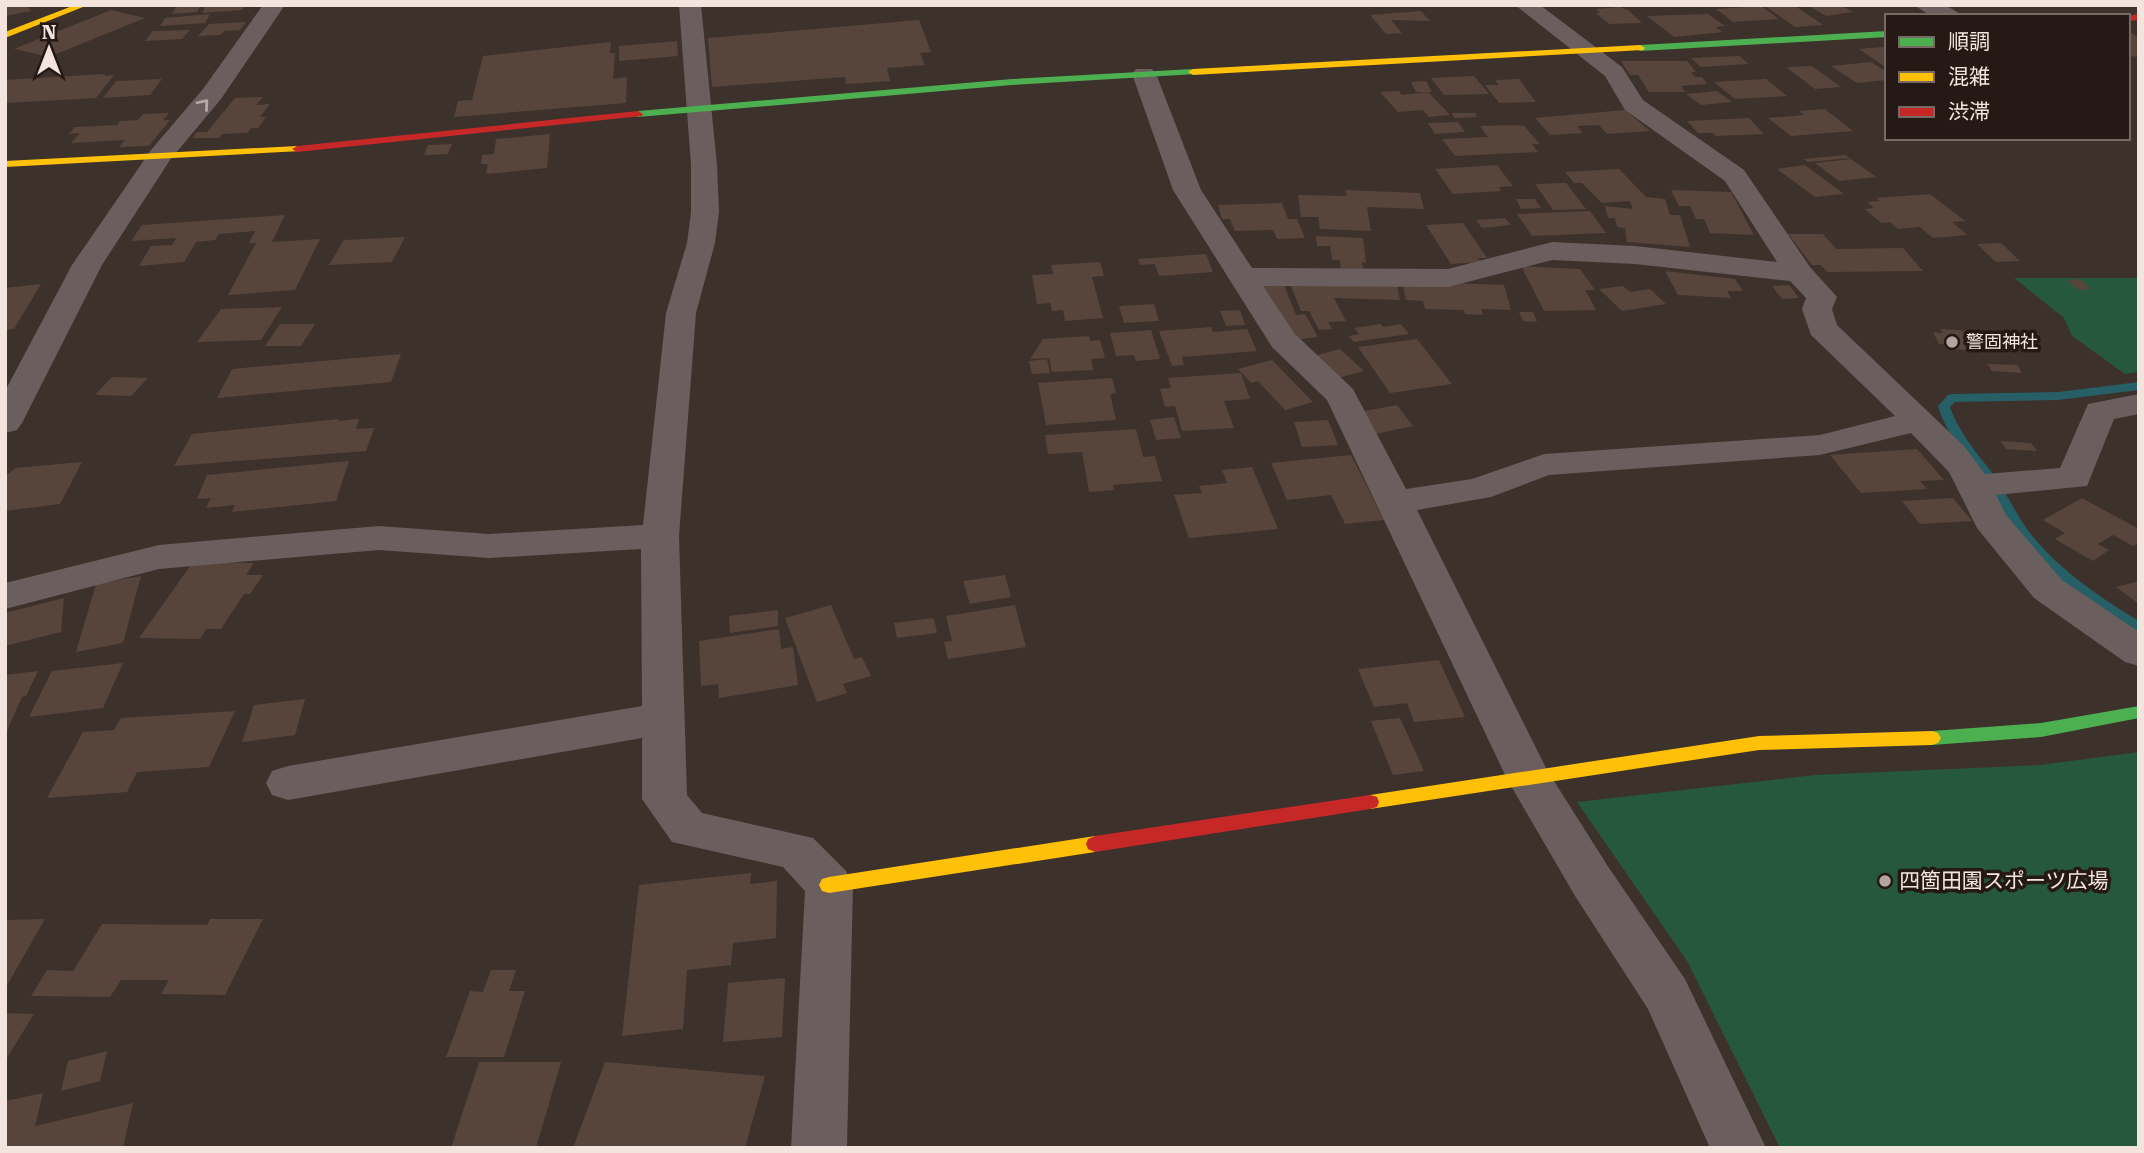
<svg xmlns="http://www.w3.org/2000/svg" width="2144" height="1153" viewBox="0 0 2144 1153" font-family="'Roboto Serif','Noto Sans JP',serif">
<rect width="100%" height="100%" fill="#3d312c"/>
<!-- green -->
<g fill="#25583c">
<path d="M2014,278H2139V372L2125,374L2072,336L2064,318Z"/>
<path d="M2139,752V1148H1780L1687,961L1577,802L1815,775L2040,765Z"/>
</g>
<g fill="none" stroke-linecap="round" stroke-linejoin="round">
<!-- stream -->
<path fill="#265f65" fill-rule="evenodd" d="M2139,382V390L2058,400L1955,402L1950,407C1959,433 1976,452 1993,474C2006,492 2015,512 2027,529C2055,567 2099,597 2139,621V633C2107,623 2037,562 2017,535C2006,518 1998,500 1986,484C1969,458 1947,437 1938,406L1948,395L1952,394L2058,392Z"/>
</g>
<!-- building -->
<g fill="#57453b">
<path d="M5,5H27L31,11L5,16Z"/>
<path d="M177,5H201L197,12L172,14Z"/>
<path d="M206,5H244L242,10L202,13Z"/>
<path d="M1794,5L1823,25L1795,27L1765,6Z"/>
<path d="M1807,5H1840L1853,12L1826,16Z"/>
<path d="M1761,6L1779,19L1733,22L1716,9Z"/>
<path d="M1620,7L1628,10L1642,23L1609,24L1596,13H1600L1596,9Z"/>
<path d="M111,10L145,18L49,57L14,49Z"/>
<path d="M1421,11L1430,21L1391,20L1402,33L1386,34L1370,15Z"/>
<path d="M210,14L205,23L160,26L165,18Z"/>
<path d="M1708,14L1725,26L1715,27L1723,32L1674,37L1647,16Z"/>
<path d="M919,20L931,52L920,53L925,65L887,68L890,81L846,84L845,77L712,87L708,38Z"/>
<path d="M246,22L240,30L224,31L221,35L198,36L209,24Z"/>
<path d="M190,30L182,39L145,41L153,31Z"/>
<path d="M2128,31L2139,38V57L2128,56Z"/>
<path d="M677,41L678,56L619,61V46Z"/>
<path d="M611,42L610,53H615L613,79L627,77L626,103L454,117L458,101L472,100L483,56Z"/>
<path d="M1883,47L1887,49V68L1859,49Z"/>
<path d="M1739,56L1749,64L1701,67L1691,58Z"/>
<path d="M1621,61H1687L1696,72H1691L1695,77H1702L1707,84L1681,86L1685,92H1649L1638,75H1630Z"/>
<path d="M1871,62L1887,72V80L1857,83L1831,66Z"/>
<path d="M1812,66L1841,87L1815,89L1786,67Z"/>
<path d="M105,74L104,76L114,75L96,98L5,103V80Z"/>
<path d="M1474,76L1489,94L1444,95L1431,78Z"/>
<path d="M162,79L150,95L103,98L116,81Z"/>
<path d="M1519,79L1536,102L1499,103L1485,85H1499L1495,80Z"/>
<path d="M1766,79L1787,96L1735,99L1714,82Z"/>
<path d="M1426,81L1432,92H1416L1411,82Z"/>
<path d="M1399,91L1402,95L1428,92L1450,115L1429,117L1423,110L1398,112L1380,92Z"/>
<path d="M1717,91L1732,102L1701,105L1686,94Z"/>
<path d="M263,97L256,105L270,104L260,117H266L258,128H251L247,133L222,134L219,138H192L197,132H207L235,98Z"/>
<path d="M1825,109L1853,131L1791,136L1768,118L1804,115L1799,111Z"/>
<path d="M1625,110L1650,131L1607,134L1599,125L1577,126L1583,133L1550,135L1535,118Z"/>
<path d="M169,113L163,120H170L149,146L119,147L125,140L71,143L80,133L69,134L75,127L117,125L120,121L138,120L143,114Z"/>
<path d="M1452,113H1475L1477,117L1454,118Z"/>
<path d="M1749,118L1764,134L1716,136L1713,133H1698L1687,121Z"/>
<path d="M1458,122L1465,132L1435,134L1428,123Z"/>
<path d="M1514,125L1524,126L1540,144H1532L1538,152L1455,156L1442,139L1488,137L1480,126Z"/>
<path d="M550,134L547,168L486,174L488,164H481L482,155L494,154L496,139Z"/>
<path d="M452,144L448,154L424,155L428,145Z"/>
<path d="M1846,155L1850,158L1808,162L1803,159Z"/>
<path d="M1851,159L1876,177L1839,181L1815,163Z"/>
<path d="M1497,165L1513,186L1499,187L1501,191L1453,194L1435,169Z"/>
<path d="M1805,165L1844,194L1815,197L1777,169Z"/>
<path d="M1619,169L1646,197L1665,199L1670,215H1680L1690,247L1627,242L1625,228L1617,227L1615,218H1608L1605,206L1633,209L1630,201L1602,203L1582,183H1574L1565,172Z"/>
<path d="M1566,183L1586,209L1553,210L1535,184Z"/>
<path d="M1345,190L1420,193L1424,209L1367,207L1371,231L1320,229L1318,217H1301L1298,195L1347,196Z"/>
<path d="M1671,190L1731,192L1754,235L1710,233L1704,219H1696L1690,206H1679Z"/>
<path d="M1930,194L1965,221L1952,222L1967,235L1933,238L1920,227L1898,229L1890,222L1881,223L1865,209L1874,208L1867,202L1880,201L1876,198Z"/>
<path d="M1516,199H1535L1541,208L1521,209Z"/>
<path d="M1282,203L1288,219H1297L1305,238L1277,239L1273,230L1235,231L1230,219H1222L1218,205Z"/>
<path d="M1590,211L1606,233L1532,236L1517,214Z"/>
<path d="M285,215L272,242L320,239L295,290L228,295L256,243H249L255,231L219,234L215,240L196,242L184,262L139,266L151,246L172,245L176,238L131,241L142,225Z"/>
<path d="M1505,218L1511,225L1482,228L1476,220Z"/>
<path d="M1463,223L1487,258H1478L1481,262L1451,264L1426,225Z"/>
<path d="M1788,234H1823L1836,249L1903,248L1923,271L1827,272L1821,265H1812Z"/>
<path d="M1316,236L1363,238L1366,263L1362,262L1363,269L1341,268L1340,260H1332L1330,246H1317Z"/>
<path d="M405,237L392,262L329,265L344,240Z"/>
<path d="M2001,243L2020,261L1996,262L1977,244Z"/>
<path d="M1206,254L1213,272L1159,276L1155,264L1140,265L1138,259Z"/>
<path d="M1100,262L1104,276L1092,277L1103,318L1065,321L1063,310L1052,311L1050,303L1037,304L1032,275L1053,274L1051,265Z"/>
<path d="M1521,266L1580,269L1595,290H1585L1596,310L1544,311Z"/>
<path d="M1665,271L1735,279L1743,291H1727L1731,298L1678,295Z"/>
<path d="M2079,279L2092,289L2079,290L2067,280Z"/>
<path d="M1282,280L1296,315L1305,314L1318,337L1285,341L1258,282Z"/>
<path d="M1289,281L1397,284L1400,300L1334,298L1346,321L1328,322L1332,329L1319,330L1309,311H1301Z"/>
<path d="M1402,281L1504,285L1511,310L1481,309L1483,315L1465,314L1464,310L1425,309L1423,301L1406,300Z"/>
<path d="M41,284L14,329L5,330V288Z"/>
<path d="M1789,285L1799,298L1782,299L1772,286Z"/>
<path d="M1623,286L1630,292L1650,289L1666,304L1622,311L1599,289Z"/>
<path d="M1154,304L1159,321L1124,323L1119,306Z"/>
<path d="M282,307L261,340L197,342L221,309Z"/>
<path d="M1240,310L1245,325L1226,326L1220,311Z"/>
<path d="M1519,312H1533L1537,322L1523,321Z"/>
<path d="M280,324H315L301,346H265Z"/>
<path d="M1381,324L1383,327L1401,324L1409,334L1354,342L1349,336L1359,334L1354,328Z"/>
<path d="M1211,327L1213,332L1247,329L1257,351L1182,357L1184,365L1172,366L1159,331Z"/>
<path d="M1940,329L1974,331L1987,351L1949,349L1946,344H1939L1933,332L1943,333Z"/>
<path d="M1151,330L1160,359L1136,361L1134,355L1116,356L1110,333Z"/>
<path d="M1089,336L1090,341L1100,340L1105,358L1091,359L1093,370L1052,372L1049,358L1030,359L1043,339Z"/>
<path d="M1417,339L1452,384L1390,393L1358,347Z"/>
<path d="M1340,349L1364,371L1330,380L1307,358Z"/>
<path d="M401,354L391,382L217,398L232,369Z"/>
<path d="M1047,359L1050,373L1032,374L1029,361Z"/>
<path d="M1272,360L1313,402L1285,410L1258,381L1251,383L1238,369Z"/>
<path d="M1987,364L2017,365L2022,373L1992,371Z"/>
<path d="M1241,373L1250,399L1224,401L1234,428L1182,431L1175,406L1165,407L1160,389L1171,388L1168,378Z"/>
<path d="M112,377L148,378L131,396L95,395Z"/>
<path d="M1112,378L1116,393L1110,394L1116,420L1046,425L1038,383Z"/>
<path d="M1397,405L1413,426L1375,434L1359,412Z"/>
<path d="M1174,417L1181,438L1156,440L1150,420Z"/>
<path d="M339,419L338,421L359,419L356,429L374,428L366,451L174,466L192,434Z"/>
<path d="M1328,420L1338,445L1302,447L1294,422Z"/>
<path d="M1136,429L1143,457L1155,456L1162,481L1113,485L1114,490L1089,492L1082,452L1048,454L1045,435Z"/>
<path d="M2000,441L2031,443L2037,451L2006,449Z"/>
<path d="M1917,449L1944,480L1920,481L1927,489L1861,493L1830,455Z"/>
<path d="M1351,455L1384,520L1345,524L1331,495L1287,500L1271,463Z"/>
<path d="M349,461L336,501L232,512L235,505L206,508L211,498L197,499L207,475Z"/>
<path d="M82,462L60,504L5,511V474L10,473L15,468Z"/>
<path d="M1252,467L1278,529L1189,538L1174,495L1202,493L1199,486L1227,483L1222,470Z"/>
<path d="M1953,498L1972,521L1920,524L1902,501Z"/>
<path d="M2082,498L2139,529V542L2133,546L2113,535L2098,544L2109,550L2093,561L2055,539L2065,533L2043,520Z"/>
<path d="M193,562L254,563L246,575H263L250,594H244L221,629H206L200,639L139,638Z"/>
<path d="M1005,575L1011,597L970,604L963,581Z"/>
<path d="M141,576L123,643L76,652L96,584Z"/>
<path d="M2139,581V604L2116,587Z"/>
<path d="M64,598L61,632L5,646V613Z"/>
<path d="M831,605L854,659L862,657L871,676L843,684L847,693L817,702L785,618Z"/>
<path d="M1015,605L1026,647L948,659L944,642L952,641L946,616Z"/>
<path d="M778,610V626L730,633L729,616Z"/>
<path d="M934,618L937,633L897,638L894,623Z"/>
<path d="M779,629L781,649L793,647L798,685L719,698L718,684L701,686L699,641Z"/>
<path d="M1439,660L1465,717L1414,722L1407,703L1374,707L1358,669Z"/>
<path d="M123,663L103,708L29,717L52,671Z"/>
<path d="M38,671L26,696L22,697L5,735V675Z"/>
<path d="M305,699L295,735L242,742L254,705Z"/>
<path d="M235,711L209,767L137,772L127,792L47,798L83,732L114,730L121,718Z"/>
<path d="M1400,718L1424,771L1393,775L1371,721Z"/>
<path d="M751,873L750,884L777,881L776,938L733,943L731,965L687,970L683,1029L622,1036L639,885Z"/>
<path d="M45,919L5,989V920Z"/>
<path d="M210,919H263L225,995L161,994L169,980H121L110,997L31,996L47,970L73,971L102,924L207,925Z"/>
<path d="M491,970H516L509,991H525L504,1057H446L470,991L483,992Z"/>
<path d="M785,978L782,1037L723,1042L728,983Z"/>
<path d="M5,1013L34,1014L5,1061Z"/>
<path d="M107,1051L100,1081L61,1091L68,1061Z"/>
<path d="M479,1062H561L536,1148H451Z"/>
<path d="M605,1062L765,1076L745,1148H573Z"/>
<path d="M43,1093L35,1126L133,1103L123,1148H5V1101Z"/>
</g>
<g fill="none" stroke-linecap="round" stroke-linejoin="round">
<!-- street -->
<g fill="#6a5e5f" fill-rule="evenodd">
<path d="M263,5H285L221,99L170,160L102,265L22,423L17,430L5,433V391L72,265L151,150L203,89Z"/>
<path d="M679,5H701L717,165L719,212L715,243L696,313L679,536L687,795L702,813L813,838L846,871L853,885L847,1148H791L805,891L783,867L672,842L642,799V738L288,800L272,795L266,783L272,771L288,766L642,706L641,549L489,558L379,550L159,569L5,609V583L159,545L379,526L489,534L643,525L666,313L687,243L691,212V165Z"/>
<path d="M1515,5H1540L1622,67L1643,100L1744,170L1810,267L1837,297L1832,309L1837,325L1964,446L1985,474L2060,468L2088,404L2139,394V414L2114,419L2087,486L1996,495L2006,515L2062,580L2139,632V666L2125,662L2034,598L1977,528L1949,472L1911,433L1820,455L1549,475L1491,497L1417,510L1547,770L1609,868L1685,979L1766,1148H1710L1648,1009L1575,896L1507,779L1327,400L1272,347L1173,190L1132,74L1136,69H1152L1156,74L1201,190L1252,268L1448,269L1552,242L1635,246L1777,262L1725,181L1625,110L1605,76ZM1552,260L1635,264L1790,281L1806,298L1802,309L1811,335L1895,416L1820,435L1544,454L1472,479L1406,489L1353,389L1295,334L1263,286L1448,287Z"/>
<path d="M1914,5C1930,5 1950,2 1961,16H1931Z"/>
</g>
<!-- fast -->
<g fill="#4caf50" fill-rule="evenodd">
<path d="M1887,31V37L1640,51L1635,48L1640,45Z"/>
<path d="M1193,69L1196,70V74L1012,85L638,117L633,114L638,111L1012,79Z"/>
<path d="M2139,706V718L2041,737L1932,745L1926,743L1923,738L1926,733L1932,731L2041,723Z"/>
</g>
<!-- slow -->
<g fill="#ffc107" fill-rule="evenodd">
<path d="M75,5H88L5,38V32Z"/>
<path d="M1640,45L1645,48L1643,50L1193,75L1188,72L1193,69Z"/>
<path d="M297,146L302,149L301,151L5,167V161Z"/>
<path d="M1932,731L1938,733L1941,738L1938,743L1932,745L1759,750L1370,809L1363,807L1361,802L1363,797L1370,795L1759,736Z"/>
<path d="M1095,836L1102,839L1104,844L1102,849L1095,852L829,893L822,891L819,885L822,879L829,877Z"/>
</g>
<!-- jam -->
<g fill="#c62828" fill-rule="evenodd">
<path d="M2139,14V20L2128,21L2126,16Z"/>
<path d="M638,111L643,114L642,116L297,152L292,149L297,146Z"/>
<path d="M1370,795L1377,797L1379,802L1377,807L1370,809L1095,852L1088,849L1086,844L1088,839L1095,836Z"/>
</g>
</g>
<!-- one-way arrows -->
<defs><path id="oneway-chevron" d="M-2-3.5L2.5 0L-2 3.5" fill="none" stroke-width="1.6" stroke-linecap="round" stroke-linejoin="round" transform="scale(1.75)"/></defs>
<use stroke="#b6a8a5" href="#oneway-chevron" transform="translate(204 104) rotate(-50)"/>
<!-- markers -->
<g fill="#b4a5a0" stroke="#241915" stroke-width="2.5">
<circle cx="1952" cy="342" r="7"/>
<circle cx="1885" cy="881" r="7"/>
</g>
<g text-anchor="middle" stroke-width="7" stroke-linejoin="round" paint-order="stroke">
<!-- poi labels -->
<g font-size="18" fill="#f4e4de" stroke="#241915" text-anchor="start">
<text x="1966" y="348">警固神社</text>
</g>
<!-- near-poi labels -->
<g font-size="21" fill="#f4e4de" stroke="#241915" text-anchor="start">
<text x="1899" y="888">四箇田園スポーツ広場</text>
</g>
</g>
<!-- border -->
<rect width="2144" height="1153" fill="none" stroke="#f4e4de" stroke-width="14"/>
<!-- legend -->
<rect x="1885" y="14" width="245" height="126" fill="#241915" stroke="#776a65" stroke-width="2"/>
<rect x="1899" y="37" width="35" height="10" fill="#4caf50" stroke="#776a65" stroke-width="2"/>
<text x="1948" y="49" font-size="21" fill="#f4e4de">順調</text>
<rect x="1899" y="72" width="35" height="10" fill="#ffc107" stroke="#776a65" stroke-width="2"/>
<text x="1948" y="84" font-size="21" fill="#f4e4de">混雑</text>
<rect x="1899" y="107" width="35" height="10" fill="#c62828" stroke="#776a65" stroke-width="2"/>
<text x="1948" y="119" font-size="21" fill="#f4e4de">渋滞</text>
<!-- north arrow -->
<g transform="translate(49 49)" stroke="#241915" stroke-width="5" paint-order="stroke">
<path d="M0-5L12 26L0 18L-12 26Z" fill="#f4e4de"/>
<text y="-10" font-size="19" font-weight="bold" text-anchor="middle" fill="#f4e4de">N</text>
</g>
</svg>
